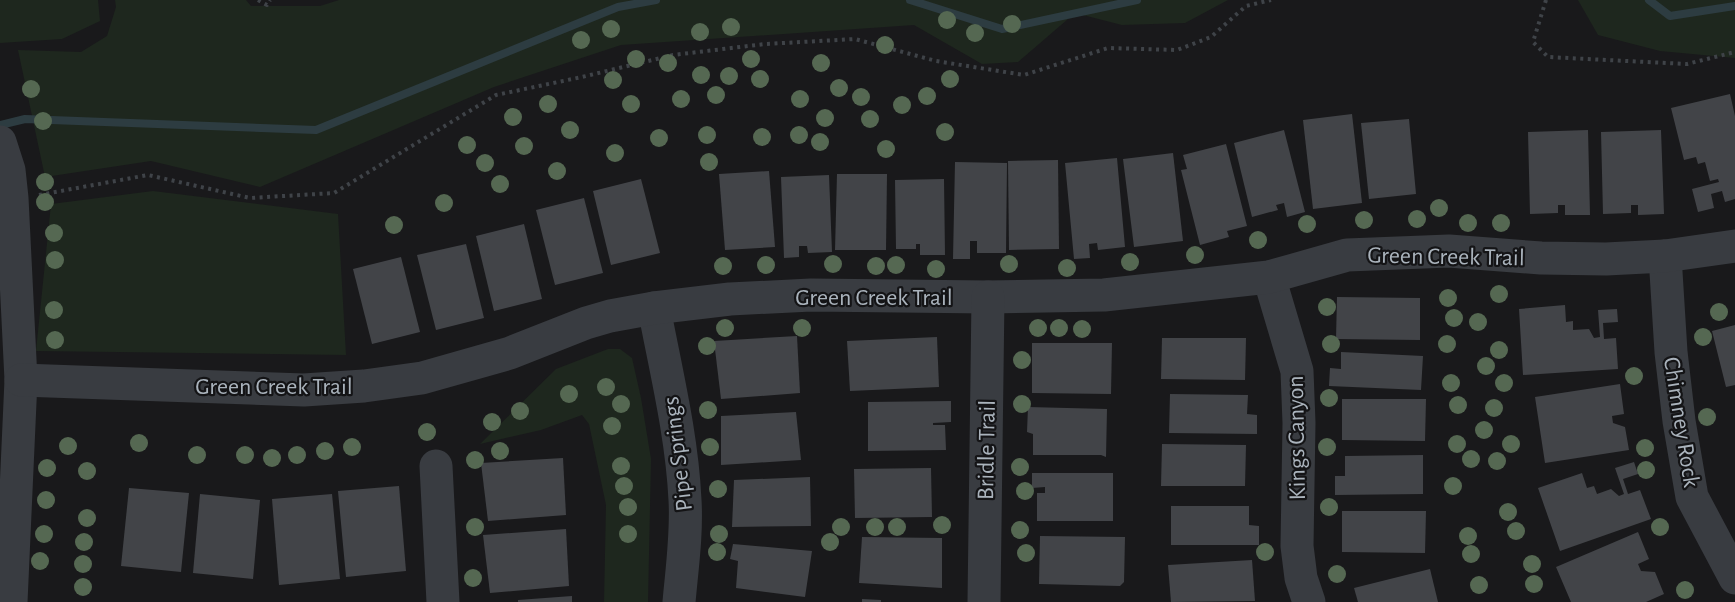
<svg xmlns="http://www.w3.org/2000/svg" width="1735" height="602" viewBox="0 0 1735 602" font-family="'Alegreya Sans',sans-serif">
<rect width="100%" height="100%" fill="#19191b"/>
<!-- green -->
<g fill="#1e271e">
<path d="M0,0H98L100,21L62,39L0,43Z"/>
<path d="M115,0H246L251,6H320L339,0H1228L1185,23L1122,25L1075,13L1018,62L982,64L914,25L621,45L494,87L260,187L151,161L45,177L18,50L81,52L107,36L116,7Z"/>
<path d="M1578,0H1735V58L1660,51L1598,35Z"/>
<path d="M153,191L338,214L346,355L36,351L51,204Z"/>
<path d="M608,349H620L632,358L641,398L651,459L648,602H604L606,505L589,424L582,415L541,430L480,444L556,369Z"/>
</g>
<g fill="none" stroke-linecap="round" stroke-linejoin="round">
<!-- stream -->
<g stroke="#2d3c41" stroke-width="8">
<path d="M910,0L1002,29L1137,0"/>
<path d="M1649,0L1670,16L1735,6"/>
<path d="M0,125L25,119L316,130L618,7L656,0"/>
</g>
</g>
<!-- building -->
<g fill="#424448">
<path d="M1730,94L1735,116V199L1725,202L1722,191L1711,194L1714,208L1698,212L1692,189L1719,182L1718,179L1710,181L1705,162L1698,164L1696,157L1684,160L1671,108Z"/>
<path d="M1352,114L1362,203L1313,209L1303,120Z"/>
<path d="M1409,119L1416,194L1369,199L1361,123Z"/>
<path d="M1284,130L1305,212L1287,217L1284,203L1276,205L1278,210L1252,217L1234,143Z"/>
<path d="M1588,130L1590,215H1565V205H1558V213L1530,214L1528,132Z"/>
<path d="M1661,130L1664,214L1638,215V205H1631V213L1603,214L1601,132Z"/>
<path d="M1226,144L1247,226L1227,231L1229,237L1200,245L1181,170L1187,169L1183,155Z"/>
<path d="M1173,153L1183,241L1134,247L1123,159Z"/>
<path d="M1117,158L1125,247L1098,250L1097,243L1089,244L1090,258L1074,259L1065,163Z"/>
<path d="M1058,160L1059,249L1009,250L1008,161Z"/>
<path d="M955,162L1007,163L1006,253H977V241H970V259H953Z"/>
<path d="M769,171L775,247L725,250L719,174Z"/>
<path d="M837,174H887L886,250H835Z"/>
<path d="M829,175L832,252L808,253L807,246H799V257L784,258L781,177Z"/>
<path d="M641,179L660,253L611,265L593,191Z"/>
<path d="M944,179L945,255H920V244H916V249H896L895,180Z"/>
<path d="M584,198L603,273L555,285L536,210Z"/>
<path d="M524,224L542,299L494,311L476,236Z"/>
<path d="M466,244L484,318L436,330L417,255Z"/>
<path d="M401,257L420,332L372,344L353,269Z"/>
<path d="M1337,297L1420,298V340L1336,339Z"/>
<path d="M1565,305L1566,322L1573,321V330L1589,329L1594,338L1600,337L1598,310L1617,309L1618,322L1603,323L1604,339L1616,338L1618,369L1523,375L1519,309Z"/>
<path d="M1735,325V385L1726,387L1712,331Z"/>
<path d="M797,336L800,393L721,399L714,341Z"/>
<path d="M937,337L939,387L850,391L847,341Z"/>
<path d="M1162,338H1246L1245,380L1161,379Z"/>
<path d="M1032,343H1112L1111,394L1032,393Z"/>
<path d="M1341,352L1423,356L1421,390L1329,386L1330,368L1341,369Z"/>
<path d="M1620,384L1624,414L1612,416L1613,423L1625,427L1629,450L1545,463L1535,397Z"/>
<path d="M1170,394L1248,395L1247,414L1257,415V434L1169,433Z"/>
<path d="M1342,399H1426L1425,441L1342,440Z"/>
<path d="M951,401V422L933,423V425H945L946,450L868,451V402Z"/>
<path d="M1028,407L1107,409L1106,457L1101,455H1033V434L1027,432Z"/>
<path d="M796,412L801,460L721,465V416Z"/>
<path d="M1162,444L1246,445L1245,486H1161Z"/>
<path d="M1423,455V494L1335,495V476H1345V456Z"/>
<path d="M563,458L566,515L488,521L481,463Z"/>
<path d="M1634,462L1638,474L1623,479L1628,494L1640,490L1651,519L1560,551L1538,488L1582,473L1587,488L1594,486L1597,494L1611,489L1619,496L1624,494L1615,468Z"/>
<path d="M931,468L932,517L855,518L854,469Z"/>
<path d="M1032,473H1113V521H1037V493H1045V487L1032,488Z"/>
<path d="M810,477L811,526L732,527L734,480Z"/>
<path d="M399,486L406,571L346,577L338,491Z"/>
<path d="M129,488L189,493L181,572L121,566Z"/>
<path d="M200,494L260,500L253,579L193,573Z"/>
<path d="M332,494L340,579L279,585L272,499Z"/>
<path d="M1171,506H1249V525L1259,526V545H1171Z"/>
<path d="M1342,511H1426L1425,553L1342,552Z"/>
<path d="M566,529L569,586L490,593L483,535Z"/>
<path d="M1638,532L1649,559L1638,564L1641,571L1655,572L1664,594L1646,602H1571L1556,567Z"/>
<path d="M1040,536L1125,537L1124,582L1120,586L1039,584Z"/>
<path d="M862,537L942,538V588L859,583Z"/>
<path d="M733,544L812,551L805,597L736,588L738,561L730,559Z"/>
<path d="M1252,560L1255,601L1171,602L1168,565Z"/>
<path d="M1430,569L1438,602H1358L1354,588Z"/>
<path d="M572,596V602H518V600Z"/>
<path d="M862,599L881,600V602H862Z"/>
</g>
<g fill="none" stroke-linecap="round" stroke-linejoin="round">
<!-- path -->
<g stroke="#3f4348" stroke-width="4" stroke-dasharray="3 4.5" stroke-linecap="butt">
<path d="M258,0L267,5L270,0"/>
<path d="M1546,0L1533,42L1548,57L1687,64L1735,52"/>
<path d="M39,195L148,175L250,198L334,193L496,95L582,77L673,55L765,44L855,39L936,61L1024,75L1108,48L1177,50L1211,37L1246,6L1271,0"/>
</g>
<!-- minor -->
<g stroke="#393c41" stroke-width="33">
<path d="M0,142L9,170L12,198L21,380L11,602"/>
<path d="M1665,256L1671,352L1679,421L1692,497L1735,578"/>
<path d="M1269,277L1297,371L1299,423L1297,546L1301,578L1309,602"/>
<path d="M654,308C666,371 682,436 685,500C687,534 682,568 679,602"/>
<path d="M21,380L304,390L364,386L422,378L510,353L586,323L610,316L654,308L730,299L811,295L988,297L1104,295L1269,277L1347,255L1449,251L1541,258L1606,259L1665,256L1735,246"/>
<path d="M436,466L443,602"/>
<path d="M984,602L988,297"/>
</g>
</g>
<!-- trees -->
<g fill="#556852">
<circle cx="947" cy="20" r="9"/>
<circle cx="1012" cy="24" r="9"/>
<circle cx="731" cy="27" r="9"/>
<circle cx="611" cy="29" r="9"/>
<circle cx="700" cy="32" r="9"/>
<circle cx="975" cy="33" r="9"/>
<circle cx="581" cy="40" r="9"/>
<circle cx="885" cy="45" r="9"/>
<circle cx="636" cy="59" r="9"/>
<circle cx="751" cy="59" r="9"/>
<circle cx="668" cy="63" r="9"/>
<circle cx="821" cy="63" r="9"/>
<circle cx="701" cy="75" r="9"/>
<circle cx="729" cy="76" r="9"/>
<circle cx="760" cy="79" r="9"/>
<circle cx="950" cy="79" r="9"/>
<circle cx="613" cy="80" r="9"/>
<circle cx="839" cy="88" r="9"/>
<circle cx="31" cy="89" r="9"/>
<circle cx="716" cy="95" r="9"/>
<circle cx="927" cy="96" r="9"/>
<circle cx="861" cy="97" r="9"/>
<circle cx="681" cy="99" r="9"/>
<circle cx="800" cy="99" r="9"/>
<circle cx="548" cy="104" r="9"/>
<circle cx="631" cy="104" r="9"/>
<circle cx="902" cy="105" r="9"/>
<circle cx="513" cy="117" r="9"/>
<circle cx="825" cy="118" r="9"/>
<circle cx="870" cy="119" r="9"/>
<circle cx="43" cy="121" r="9"/>
<circle cx="570" cy="130" r="9"/>
<circle cx="945" cy="132" r="9"/>
<circle cx="707" cy="135" r="9"/>
<circle cx="799" cy="135" r="9"/>
<circle cx="762" cy="137" r="9"/>
<circle cx="659" cy="138" r="9"/>
<circle cx="820" cy="142" r="9"/>
<circle cx="467" cy="145" r="9"/>
<circle cx="524" cy="146" r="9"/>
<circle cx="886" cy="149" r="9"/>
<circle cx="615" cy="153" r="9"/>
<circle cx="709" cy="162" r="9"/>
<circle cx="485" cy="163" r="9"/>
<circle cx="557" cy="171" r="9"/>
<circle cx="45" cy="182" r="9"/>
<circle cx="500" cy="184" r="9"/>
<circle cx="45" cy="202" r="9"/>
<circle cx="444" cy="203" r="9"/>
<circle cx="1439" cy="208" r="9"/>
<circle cx="1417" cy="219" r="9"/>
<circle cx="1364" cy="220" r="9"/>
<circle cx="1468" cy="223" r="9"/>
<circle cx="1501" cy="223" r="9"/>
<circle cx="1307" cy="224" r="9"/>
<circle cx="394" cy="225" r="9"/>
<circle cx="54" cy="233" r="9"/>
<circle cx="1258" cy="240" r="9"/>
<circle cx="1195" cy="255" r="9"/>
<circle cx="55" cy="260" r="9"/>
<circle cx="1130" cy="262" r="9"/>
<circle cx="833" cy="264" r="9"/>
<circle cx="1009" cy="264" r="9"/>
<circle cx="766" cy="265" r="9"/>
<circle cx="896" cy="265" r="9"/>
<circle cx="723" cy="266" r="9"/>
<circle cx="876" cy="266" r="9"/>
<circle cx="1067" cy="268" r="9"/>
<circle cx="936" cy="269" r="9"/>
<circle cx="1499" cy="294" r="9"/>
<circle cx="1448" cy="298" r="9"/>
<circle cx="1327" cy="307" r="9"/>
<circle cx="54" cy="310" r="9"/>
<circle cx="1719" cy="312" r="9"/>
<circle cx="1454" cy="318" r="9"/>
<circle cx="1478" cy="322" r="9"/>
<circle cx="725" cy="328" r="9"/>
<circle cx="802" cy="328" r="9"/>
<circle cx="1038" cy="328" r="9"/>
<circle cx="1059" cy="328" r="9"/>
<circle cx="1082" cy="329" r="9"/>
<circle cx="1703" cy="337" r="9"/>
<circle cx="55" cy="340" r="9"/>
<circle cx="1331" cy="344" r="9"/>
<circle cx="1447" cy="344" r="9"/>
<circle cx="707" cy="346" r="9"/>
<circle cx="1499" cy="350" r="9"/>
<circle cx="1022" cy="360" r="9"/>
<circle cx="1486" cy="366" r="9"/>
<circle cx="1634" cy="376" r="9"/>
<circle cx="1451" cy="383" r="9"/>
<circle cx="1504" cy="383" r="9"/>
<circle cx="606" cy="387" r="9"/>
<circle cx="569" cy="394" r="9"/>
<circle cx="1329" cy="398" r="9"/>
<circle cx="621" cy="404" r="9"/>
<circle cx="1022" cy="404" r="9"/>
<circle cx="1458" cy="405" r="9"/>
<circle cx="1494" cy="408" r="9"/>
<circle cx="708" cy="410" r="9"/>
<circle cx="520" cy="411" r="9"/>
<circle cx="1707" cy="417" r="9"/>
<circle cx="492" cy="422" r="9"/>
<circle cx="612" cy="426" r="9"/>
<circle cx="1484" cy="430" r="9"/>
<circle cx="427" cy="432" r="9"/>
<circle cx="139" cy="443" r="9"/>
<circle cx="1457" cy="444" r="9"/>
<circle cx="1511" cy="444" r="9"/>
<circle cx="68" cy="446" r="9"/>
<circle cx="352" cy="447" r="9"/>
<circle cx="710" cy="447" r="9"/>
<circle cx="1327" cy="447" r="9"/>
<circle cx="1645" cy="448" r="9"/>
<circle cx="325" cy="451" r="9"/>
<circle cx="500" cy="451" r="9"/>
<circle cx="197" cy="455" r="9"/>
<circle cx="245" cy="455" r="9"/>
<circle cx="297" cy="455" r="9"/>
<circle cx="272" cy="458" r="9"/>
<circle cx="1471" cy="459" r="9"/>
<circle cx="475" cy="460" r="9"/>
<circle cx="1497" cy="461" r="9"/>
<circle cx="621" cy="466" r="9"/>
<circle cx="1020" cy="467" r="9"/>
<circle cx="47" cy="468" r="9"/>
<circle cx="1646" cy="470" r="9"/>
<circle cx="87" cy="471" r="9"/>
<circle cx="624" cy="486" r="9"/>
<circle cx="1453" cy="486" r="9"/>
<circle cx="718" cy="489" r="9"/>
<circle cx="1025" cy="491" r="9"/>
<circle cx="46" cy="500" r="9"/>
<circle cx="628" cy="507" r="9"/>
<circle cx="1329" cy="507" r="9"/>
<circle cx="1508" cy="512" r="9"/>
<circle cx="87" cy="518" r="9"/>
<circle cx="942" cy="525" r="9"/>
<circle cx="475" cy="527" r="9"/>
<circle cx="841" cy="527" r="9"/>
<circle cx="875" cy="527" r="9"/>
<circle cx="897" cy="527" r="9"/>
<circle cx="1660" cy="527" r="9"/>
<circle cx="1020" cy="530" r="9"/>
<circle cx="1516" cy="531" r="9"/>
<circle cx="44" cy="534" r="9"/>
<circle cx="628" cy="534" r="9"/>
<circle cx="719" cy="534" r="9"/>
<circle cx="1468" cy="536" r="9"/>
<circle cx="84" cy="542" r="9"/>
<circle cx="830" cy="542" r="9"/>
<circle cx="717" cy="552" r="9"/>
<circle cx="1265" cy="552" r="9"/>
<circle cx="1026" cy="553" r="9"/>
<circle cx="1471" cy="554" r="9"/>
<circle cx="40" cy="561" r="9"/>
<circle cx="83" cy="564" r="9"/>
<circle cx="1532" cy="564" r="9"/>
<circle cx="1337" cy="574" r="9"/>
<circle cx="473" cy="578" r="9"/>
<circle cx="1534" cy="584" r="9"/>
<circle cx="1479" cy="585" r="9"/>
<circle cx="83" cy="587" r="9"/>
<circle cx="1685" cy="590" r="9"/>
</g>
<g text-anchor="middle" stroke-width="4.5" stroke-linejoin="round" paint-order="stroke">
<!-- street labels -->
<g font-size="24" fill="#aab3bc" stroke="#141416">
<text transform="translate(1446 256) rotate(1)" y="8">Green Creek Trail</text>
<text x="874" y="305">Green Creek Trail</text>
<text x="274" y="394">Green Creek Trail</text>
<text transform="translate(1682 422) rotate(81)" y="8">Chimney Rock</text>
<text transform="translate(1296 438) rotate(-91)" y="8">Kings Canyon</text>
<text transform="translate(986 450) rotate(-89)" y="8">Bridle Trail</text>
<text transform="translate(677 454) rotate(-97)" y="8">Pipe Springs</text>
</g>
</g>
</svg>
